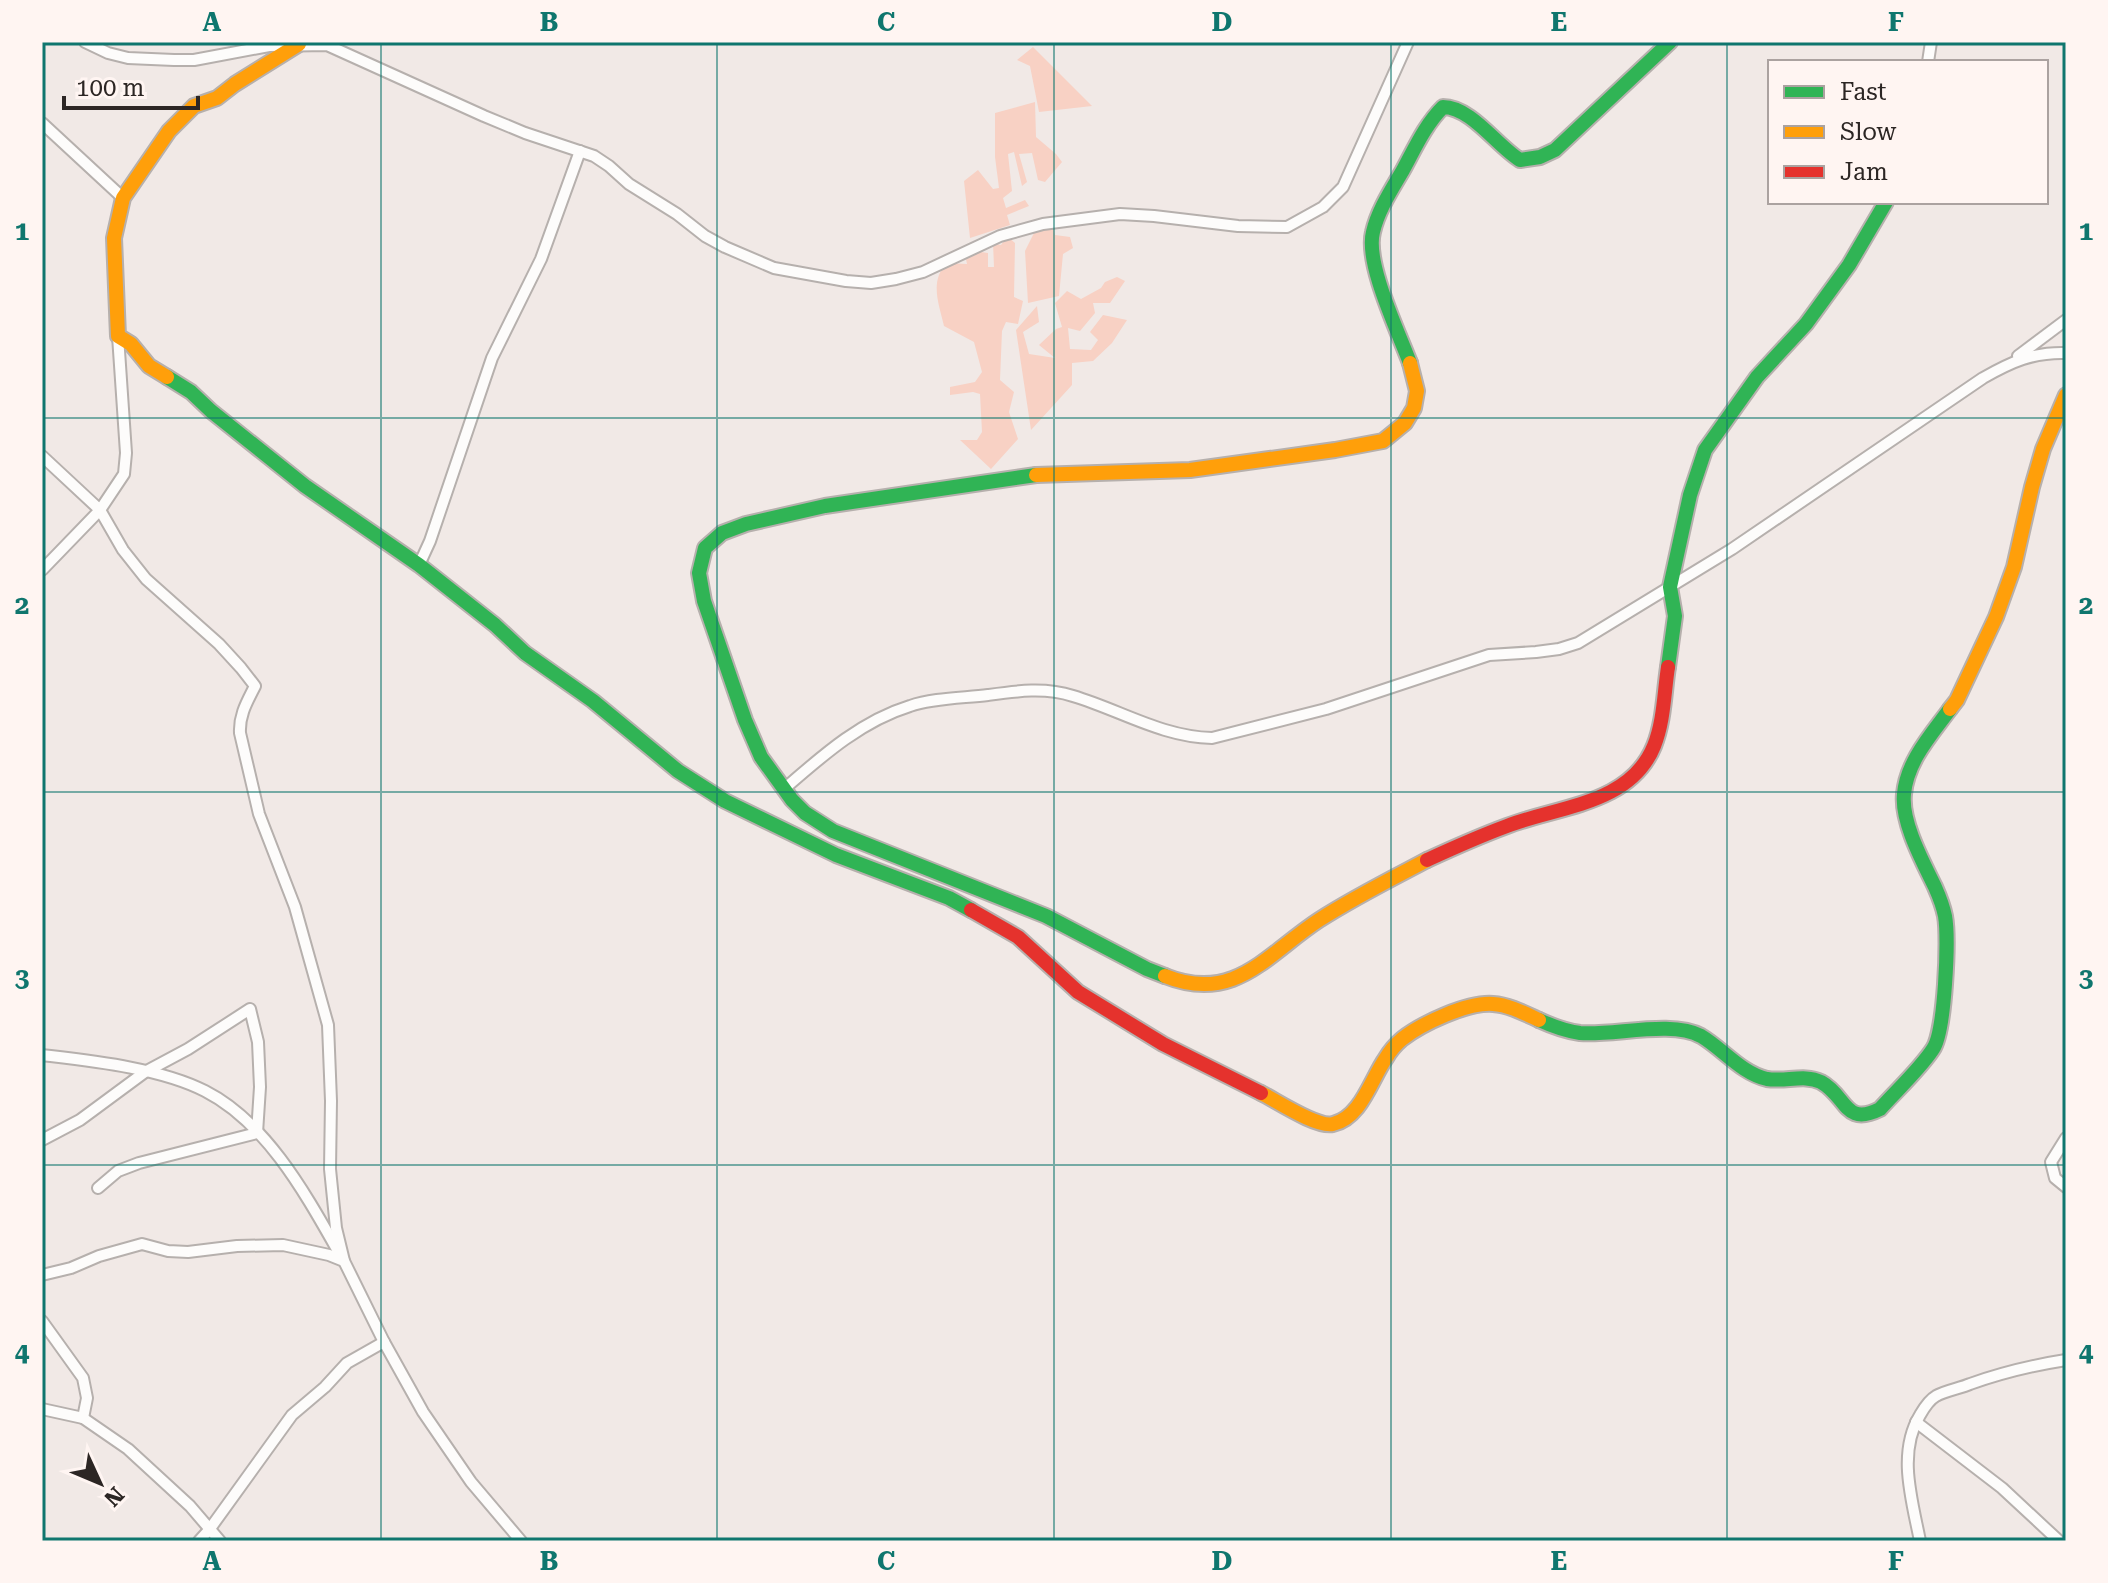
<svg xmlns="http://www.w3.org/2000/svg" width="2108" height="1583" viewBox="0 0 2108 1583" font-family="'Roboto Serif',serif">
<rect width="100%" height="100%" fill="#f1e9e6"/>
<!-- green -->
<g fill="#f8d1c4">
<path d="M1033,47L1092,106L1039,112L1030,66L1017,60Z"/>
<path d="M1035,102L1036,137L1056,154L1062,162L1045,182L1038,180L1032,153L1019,154L1027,182L1022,186L1014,152L1008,154L1012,191L1003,198L1006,208L1025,200L1029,206L1007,215L1010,225L970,238L964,181L978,170L993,189L999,188L995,157V113Z"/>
<path d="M1053,225L1055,235L1070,237L1073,248L1063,254L1059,296L1028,303L1025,251L1036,229Z"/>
<path d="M1007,236L1015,243L1014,297L1023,301L1018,324L1006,322L1002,331L1000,380L1014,392L1009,412L1018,439L991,469L960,440H977L982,432L980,394L973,392L950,395V387L975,382L982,372L974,342L944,326C939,304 929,281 947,263L967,264L965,254L973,251L988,253V267H994L993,243L1001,245Z"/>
<path d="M1117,277L1125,281L1110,303H1093L1095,313L1080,331L1068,328L1070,349L1091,350L1098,340L1090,332L1103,315L1127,320L1112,343L1093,361L1072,363V385L1031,430L1016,330L1037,306L1039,322L1023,332L1029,354L1055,358L1039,345L1056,329L1062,327L1055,303L1067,291L1081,299L1101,288L1105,282Z"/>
</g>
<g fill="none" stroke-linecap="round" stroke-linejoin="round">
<defs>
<g id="street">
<path d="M85,42L108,53L128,58L174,60H194L269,46L327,45L484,116L525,133L594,156L609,166L629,184L677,214L705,236L725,247L774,268L846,281L871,283L896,279L923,272L1000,236L1043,224L1120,214L1154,216L1238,226L1287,227L1323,207L1343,187L1408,42"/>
<path d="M1928,62L1931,42"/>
<path d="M42,123L123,198"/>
<path d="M2018,356L2066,320"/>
<path d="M42,456L100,510L123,550L146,579L219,644L241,668L255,686C247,702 239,715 240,733L259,814L295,907L328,1025L331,1101L330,1169L336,1228L344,1261L384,1342L423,1412L471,1482L521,1541"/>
<path d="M419,565L430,541L492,358L541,259L580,151"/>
<path d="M42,570L100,510L124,474L126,453L118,336"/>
<path d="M784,789C822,756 861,721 910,706C933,698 964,698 988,695C1017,691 1045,687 1073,696C1120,710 1162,737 1212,738L1326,709L1489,655L1536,652L1559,649L1578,643L1732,549L1983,378C2011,362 2033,352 2066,353"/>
<path d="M42,1055C92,1061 160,1068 205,1091C266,1122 305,1193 338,1251"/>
<path d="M2066,1138L2051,1162L2055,1178L2066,1187"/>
<path d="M42,1140L80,1120L145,1072L188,1049L250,1009L258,1042L260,1087L257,1133L139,1163L118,1171L98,1188"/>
<path d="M42,1275L71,1268L99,1256L142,1244L168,1251L188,1252L237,1246L283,1245L329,1255L344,1261"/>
<path d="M42,1321L83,1378L87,1398L83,1418"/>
<path d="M42,1409L83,1418L128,1449L190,1506L220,1541"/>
<path d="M1916,1422L2002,1488L2059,1541"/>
<path d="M199,1541L209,1530L292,1415L325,1387L347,1363L384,1342"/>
<path d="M1920,1541C1912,1500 1897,1453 1920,1415C1924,1408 1929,1400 1936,1396C1944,1391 1961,1388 1970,1384C2001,1373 2034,1365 2066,1360"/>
</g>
<g id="fast">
<path d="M1410,363C1398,331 1365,263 1373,232C1378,210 1392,189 1403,170C1415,148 1425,125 1443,107C1471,107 1497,146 1520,160L1540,157L1555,150L1670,42"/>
<path d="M167,377L191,392L211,411L305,486L419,565L495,625L525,653L593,701L678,771L725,801L836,855L949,898L971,910"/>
<path d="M1036,475L825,506L746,524L722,533L705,548L699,573L704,601L745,720L761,757L792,800L805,813L833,831L1046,916L1147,969L1165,976"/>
<path d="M1668,667L1675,616L1670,587L1690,495L1705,450L1757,377L1806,324L1849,265L1886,202"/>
<path d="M1539,1020C1552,1026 1565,1031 1580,1033C1613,1036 1672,1020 1701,1036C1723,1049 1741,1073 1767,1079C1785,1082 1805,1074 1821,1082C1847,1096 1844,1127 1880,1109C1896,1091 1920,1069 1933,1049C1945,1032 1949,938 1945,916C1943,906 1939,896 1935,887C1923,862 1901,822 1904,794C1907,761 1931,735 1950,709"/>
</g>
<g id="slow">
<path d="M167,377L149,366L131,344L118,336L114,238L123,198L169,131L194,106L217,98L235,84L299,44"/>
<path d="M1036,475L1190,470L1335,450L1383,441L1405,423L1414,408L1417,391L1410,363"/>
<path d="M1950,709L1957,700L1996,617L2014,567L2032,487L2043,449L2066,395"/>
<path d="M1165,976C1235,1004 1267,954 1319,920C1353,898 1391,879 1427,860"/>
<path d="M1261,1093C1277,1101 1317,1128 1333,1124C1361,1118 1371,1079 1386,1058C1390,1051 1395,1045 1402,1039C1421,1024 1467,1002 1493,1004C1509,1005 1524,1013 1539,1020"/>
</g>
<g id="jam">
<path d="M1427,860C1453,848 1480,836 1507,826C1558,806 1630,805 1654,746C1664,721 1664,693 1668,667"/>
<path d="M971,910L1018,937L1078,992L1163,1044L1261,1093"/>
</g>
</defs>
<!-- street casing -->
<use href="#street" stroke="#b6b0ad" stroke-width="14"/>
<!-- fast casing -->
<use href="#fast" stroke="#b6b0ad" stroke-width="18"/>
<!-- slow casing -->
<use href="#slow" stroke="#b6b0ad" stroke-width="18"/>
<!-- jam casing -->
<use href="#jam" stroke="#b6b0ad" stroke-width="18"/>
<!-- street -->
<use href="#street" stroke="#fdfcfb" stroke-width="10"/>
<!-- fast -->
<use href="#fast" stroke="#30b455" stroke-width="14"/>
<!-- slow -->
<use href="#slow" stroke="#ff9f0a" stroke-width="14"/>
<!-- jam -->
<use href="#jam" stroke="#e5322d" stroke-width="14"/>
</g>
<!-- grid -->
<path fill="none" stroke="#0f766e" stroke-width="2" stroke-opacity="0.55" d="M381,42V1541M717,42V1541M1054,42V1541M1391,42V1541M1727,42V1541M42,418H2066M42,792H2066M42,1165H2066"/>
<!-- border -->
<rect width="2108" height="1583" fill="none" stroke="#fff5f2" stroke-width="88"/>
<!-- legend -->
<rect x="1768" y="60" width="280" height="144" fill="#fff5f2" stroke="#aba2a0" stroke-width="2"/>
<rect x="1784" y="86" width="40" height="12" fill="#30b455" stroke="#aba2a0" stroke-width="2"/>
<text x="1840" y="100" font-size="24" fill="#2c2624">Fast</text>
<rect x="1784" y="126" width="40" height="12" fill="#ff9f0a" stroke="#aba2a0" stroke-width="2"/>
<text x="1840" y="140" font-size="24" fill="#2c2624">Slow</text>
<rect x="1784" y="166" width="40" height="12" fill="#e5322d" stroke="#aba2a0" stroke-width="2"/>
<text x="1840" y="180" font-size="24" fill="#2c2624">Jam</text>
<!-- north arrow -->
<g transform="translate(100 1483) rotate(134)" stroke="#fff5f2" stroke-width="6" paint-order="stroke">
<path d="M0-6L14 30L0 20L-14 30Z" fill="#2c2624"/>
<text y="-12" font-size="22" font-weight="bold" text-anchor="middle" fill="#2c2624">N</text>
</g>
<!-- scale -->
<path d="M64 96v12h134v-12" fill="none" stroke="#2c2624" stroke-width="4"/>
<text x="76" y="96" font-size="24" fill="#2c2624" stroke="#fff5f2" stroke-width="6" paint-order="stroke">100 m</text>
<rect x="44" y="44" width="2020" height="1495" fill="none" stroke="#0f766e" stroke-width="3"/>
<g font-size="26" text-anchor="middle" font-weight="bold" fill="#0f766e">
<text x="212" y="31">A</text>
<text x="549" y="31">B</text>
<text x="886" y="31">C</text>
<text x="1222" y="31">D</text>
<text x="1559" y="31">E</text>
<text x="1896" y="31">F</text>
<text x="22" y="240">1</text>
<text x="2086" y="240">1</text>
<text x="22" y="614">2</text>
<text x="2086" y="614">2</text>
<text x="22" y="987">3</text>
<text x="2086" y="987">3</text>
<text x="22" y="1361">4</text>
<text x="2086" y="1361">4</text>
<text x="212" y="1570">A</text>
<text x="549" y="1570">B</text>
<text x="886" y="1570">C</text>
<text x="1222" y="1570">D</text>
<text x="1559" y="1570">E</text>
<text x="1896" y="1570">F</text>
</g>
</svg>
